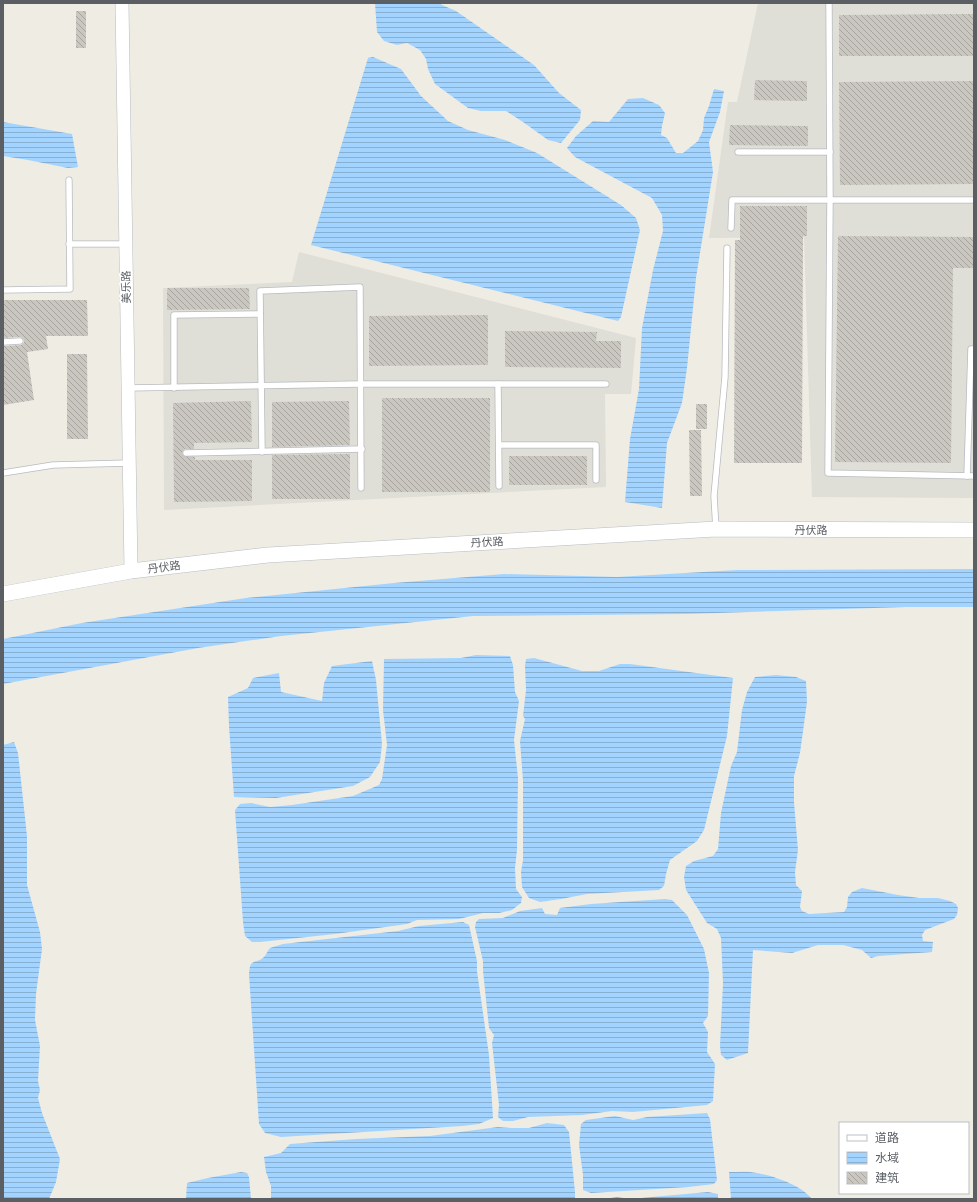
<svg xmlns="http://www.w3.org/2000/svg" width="977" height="1202" viewBox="0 0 977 1202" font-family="'Source Sans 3','Noto Sans SC',sans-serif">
<defs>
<pattern id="water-rules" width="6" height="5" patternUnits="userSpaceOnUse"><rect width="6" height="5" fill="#a2d4ff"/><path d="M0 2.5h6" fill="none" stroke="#87afd2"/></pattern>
<pattern id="building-back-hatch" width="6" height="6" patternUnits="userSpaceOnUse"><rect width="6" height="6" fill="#cac6c0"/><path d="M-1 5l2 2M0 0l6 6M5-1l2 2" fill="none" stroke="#a7a4a0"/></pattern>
</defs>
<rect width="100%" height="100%" fill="#efece3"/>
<!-- industrial -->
<g fill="#dfded7">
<path d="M758,3H974V498L812,497L804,237L709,238L728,102H737Z"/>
<path d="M299,252L636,338L631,394H605L606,487L164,510L163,288L292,282Z"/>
</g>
<!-- water -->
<g fill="url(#water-rules)">
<path d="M375,3H440L442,5L456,11L534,65L559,93L581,110L580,120L561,143L548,140L523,122L506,111H481L468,108L435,84L428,69L426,59L420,50L407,43L397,45L384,41L377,32Z"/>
<path d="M373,57L401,69L421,96L448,121L468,130L505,140L537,153L621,205L636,218L640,230L621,317L618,321L311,245L368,58Z"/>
<path d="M714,89L724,91L720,112L709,142L713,172L696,278L687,368L682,403L667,443L662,508L625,502L630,439L639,389L642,328L653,270L663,231L662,215L652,198L575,157L567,148L576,136L593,121L609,122L628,99L643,98L659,105L665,113L662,126L661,135L667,138L676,153H683L698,141L703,130L704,118L709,106Z"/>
<path d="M3,122L72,134L78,167L68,168L28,160L3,156Z"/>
<path d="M974,569V607H906L687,614L473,616L281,636L198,648L3,684V639L82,623L246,598L394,583L504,574L617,577L737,570Z"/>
<path d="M476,655L510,656L513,665L515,692L519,701L514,740L518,778L517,850L515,868L516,889L522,897L521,903L512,910L499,913H483L459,919L417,920L407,924L335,934L260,942H252L245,936L243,922L235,810L240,804L251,803L270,807L292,805L353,796L379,785L382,779L387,745L383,710L384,659L461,658Z"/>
<path d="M534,658L582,671H599L620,664H630L733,678L727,736L704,830L697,841L670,860L666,874L664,886L659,890L587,894L561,899L540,902L529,898L522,887L521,872L523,860V781L520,741L525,719L523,716L526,690L525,666L526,659Z"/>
<path d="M372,661L376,680L382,744L380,762L370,777L353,786L276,798L234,797L229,726L228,697L248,688L253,678L279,673L281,692L322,701L324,683L332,666Z"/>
<path d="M776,675L796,677L806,681L807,702L800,753L794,776V802L798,850L795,872L796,885L802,891L800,907L802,911L809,914L844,912L847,907L848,897L852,892L862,888L898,895L919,898H938L950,901L956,904L958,908L957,915L954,919L925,930L922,935L923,941L933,942L932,952L878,956L871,958L862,950L843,945H818L792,953L753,950L748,1053L727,1060L721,1055L720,1046L723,983L721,938L717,929L707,923L686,890L684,877L686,866L694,861L713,856L718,849L721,813L731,766L737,752L742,710L747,692L755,677Z"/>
<path d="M14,742L18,753L27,836V885L40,932L42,949L36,994L35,1020L40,1046L38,1081L40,1090L38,1098L42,1113L60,1159L56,1182L49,1199H3V745Z"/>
<path d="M665,899L672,900L687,915L704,949L709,973L708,1016L703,1023L708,1032L707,1052L715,1064L713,1101L707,1105L633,1112L612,1111L582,1115L528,1117L513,1121H503L498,1117L499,1105L492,1043L494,1035L489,1028L483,971V961L475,927L476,922L479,919L503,918L520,911L542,908L545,914L557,915L560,908L591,904Z"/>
<path d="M463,922L469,925L477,961V971L489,1055L493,1118L479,1124L462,1126L281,1137L265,1133L259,1124L249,974C250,957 255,965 264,957C266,955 268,950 270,948L283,944L398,931L419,926Z"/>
<path d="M707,1113L710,1119L717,1180L714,1184L688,1187L591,1193L583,1190V1175L579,1145L581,1124L586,1120L615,1116L633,1120L647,1117Z"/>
<path d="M547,1123L564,1125L569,1132L575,1192V1199H271V1186L266,1172L264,1157L281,1153L290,1144L356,1139L430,1136L498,1127L511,1128H529Z"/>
<path d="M241,1172L247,1173L249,1177L251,1199H186L187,1183L208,1178Z"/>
<path d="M729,1172C738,1172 748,1171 757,1173C774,1176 801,1185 812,1199H731Z"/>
<path d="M708,1192L718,1194V1199H604L617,1197L630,1199Z"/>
</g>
<!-- building -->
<g fill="url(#building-back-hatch)">
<rect x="76" y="11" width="10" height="37"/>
<path d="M974,14V56H839V15Z"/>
<path d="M755,80L807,81V101L754,100Z"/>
<path d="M974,81V184L840,185L839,82Z"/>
<path d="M730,125L808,126V146L729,145Z"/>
<path d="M740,206H807V236H803L802,463H734L735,240H740Z"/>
<path d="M838,236L974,237V268H953L951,463L835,462Z"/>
<path d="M167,288H249L250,309L167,310Z"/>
<path d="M3,300H87L88,336H46L48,349L27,352L34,400L3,405V346L21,345L24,343V341L23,338L20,337L3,338Z"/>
<path d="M488,315V365L369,366V316Z"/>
<path d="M505,331L597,332L596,341H621V368L505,367Z"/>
<path d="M67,354H87L88,439H67Z"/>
<rect x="382" y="398" width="108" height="94"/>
<path d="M251,401L252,442L194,443V449H184L182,453L184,456L195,457V460H252V501L174,502L173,403Z"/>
<path d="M349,401L350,445L272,447V402Z"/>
<rect x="696" y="404" width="11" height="25"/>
<path d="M689,430H701L702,496H690Z"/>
<path d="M350,454V499H272V455Z"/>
<rect x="509" y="456" width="78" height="29"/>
</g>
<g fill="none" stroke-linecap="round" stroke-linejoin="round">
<defs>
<g id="service">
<path d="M829,3L830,200L828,473L974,476"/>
<path d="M738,152H830"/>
<path d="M731,228L732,200H974"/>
<path d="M69,244H125"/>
<path d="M3,290L70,289L69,180"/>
<path d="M3,342L20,341"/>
<path d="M498,384L499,486"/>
<path d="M128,388L360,384H606"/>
<path d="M174,388V315L260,314"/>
<path d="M499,445H596V480"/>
<path d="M262,452L260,291L360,287L361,488"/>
<path d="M186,453L362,449"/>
<path d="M3,473L53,465L129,463"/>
<path d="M967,476L971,349H974"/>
<path d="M716,529L714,496L725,377L727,248"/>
</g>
<path id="tertiary" d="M122,3L131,571"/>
<path id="secondary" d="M3,594L131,571L268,555L716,529L974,530"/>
</defs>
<!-- service casing -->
<use href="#service" stroke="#b8bbc0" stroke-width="7"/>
<!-- tertiary casing -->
<use href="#tertiary" stroke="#b8bbc0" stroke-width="14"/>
<!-- secondary casing -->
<use href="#secondary" stroke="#b8bcc2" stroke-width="16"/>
<!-- service -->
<use href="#service" stroke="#fff" stroke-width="5.5"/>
<!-- tertiary -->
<use href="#tertiary" stroke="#fff" stroke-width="13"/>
<!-- secondary -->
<use href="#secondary" stroke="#fff" stroke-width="15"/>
</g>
<g text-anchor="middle" stroke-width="3.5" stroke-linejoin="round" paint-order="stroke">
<!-- street labels -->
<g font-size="11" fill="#5b5f64" stroke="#fff">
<text transform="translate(126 287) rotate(-91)" y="4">美乐路</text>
<text x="811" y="534">丹伏路</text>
<text transform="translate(487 542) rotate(-3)" y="4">丹伏路</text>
<text transform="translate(164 567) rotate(-7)" y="4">丹伏路</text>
</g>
</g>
<!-- border -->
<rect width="977" height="1202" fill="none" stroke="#5b5f64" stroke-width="8"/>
<!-- legend -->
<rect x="839" y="1122" width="130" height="72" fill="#ffffff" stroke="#bdbfc1"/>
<rect x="847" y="1135" width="20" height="6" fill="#ffffff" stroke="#bdbfc1"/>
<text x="875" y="1142" font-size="12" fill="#5b5f64">道路</text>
<rect x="847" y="1152" width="20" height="12" fill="url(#water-rules)" stroke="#bdbfc1"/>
<text x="875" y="1162" font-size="12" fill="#5b5f64">水域</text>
<rect x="847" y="1172" width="20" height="12" fill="url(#building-back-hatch)" stroke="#bdbfc1"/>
<text x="875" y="1182" font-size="12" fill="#5b5f64">建筑</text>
</svg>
